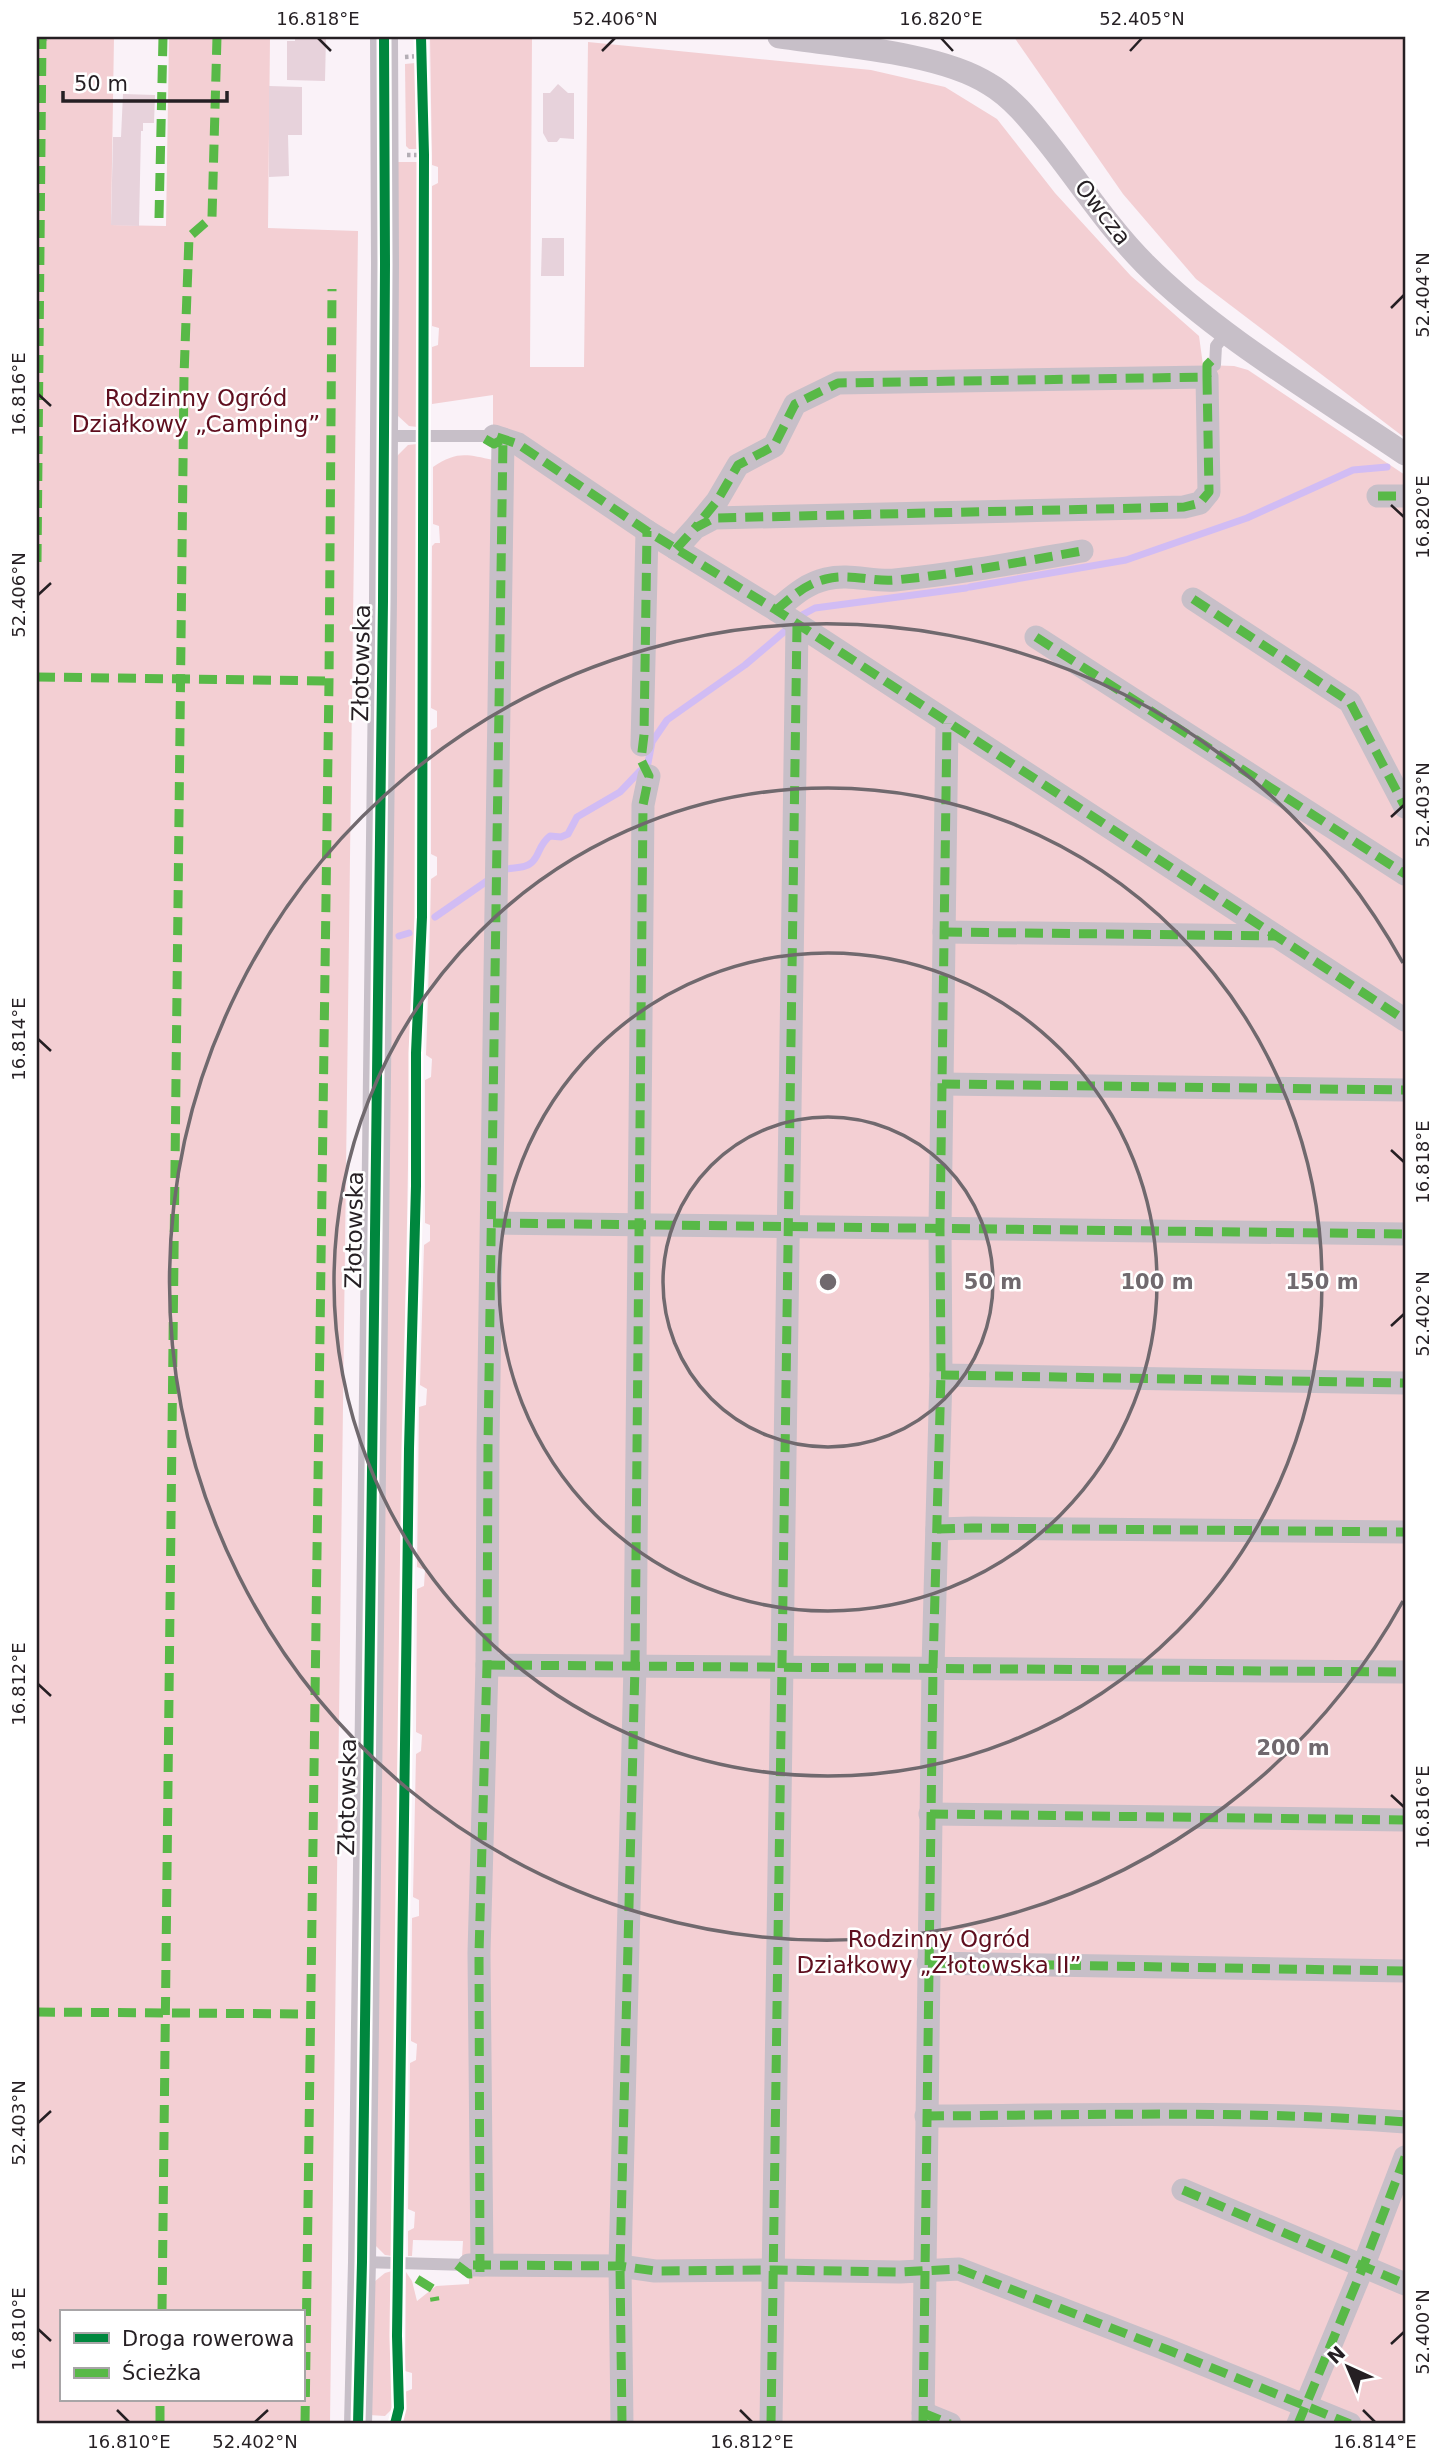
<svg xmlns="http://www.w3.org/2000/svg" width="1442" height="2461" viewBox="0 0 1442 2461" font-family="'DejaVu Sans',sans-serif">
<rect width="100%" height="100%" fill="#faf2f8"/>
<!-- green -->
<g fill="#f3cfd3" fill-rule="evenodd">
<path d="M37,37H114L111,225L166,226L169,37H270L268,228L358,231L330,2424H37ZM61,2312H303V2400H61Z"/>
<path d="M430,37H532L530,367H584L588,42L871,70L945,87L997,119L1055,193L1131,276L1199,336L1203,365L1234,366L1248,370L1405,475V2424H399V2416L406,2407L405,2392L412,2389V2373L405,2371L406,2272L412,2281L417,2301L436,2286L469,2284V2258L462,2257L463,2241L413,2240L412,2256H408V2231L414,2228L415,2212L408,2209L410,2063L416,2060L417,2044L411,2041L412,1918L419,1916V1900L413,1897L416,1754L421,1751L422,1735L416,1732L417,1589L424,1586L425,1570L417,1567L419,1407L426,1405L427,1389L420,1385L424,1245L430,1241V1225L425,1223V1080L431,1077L432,1059L426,1055C428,996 430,938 431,879L437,875V857L431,854V730L437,727V711L431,708L432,546L435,543H440L439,526L433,524V467C456,451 467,454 493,460V395L432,404V347L438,345L439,328L432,326V186L438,183V167L432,165Z"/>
<path d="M1014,37H1405V438L1196,279L1123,194Z"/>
<path d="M415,63L417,149H409L406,146L405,64Z"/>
<path d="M396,162H417V427L409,426L397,415Z"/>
<path d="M417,444L415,918L410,1053L403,1449L392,2256L385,2255L375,2245L396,457L408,445Z"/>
<path d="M392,2271V2409L385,2416L369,2415L374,2282L385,2273Z"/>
</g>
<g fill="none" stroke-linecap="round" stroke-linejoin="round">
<!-- stream -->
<g stroke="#d1bcf4" stroke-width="7">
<path d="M970,587L1126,560L1247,518L1353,470L1387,467"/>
<path d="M802,615L815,608L966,588"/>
<path d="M648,763L652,742L667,720L745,665L785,631"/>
<path d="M503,870C511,867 525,869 531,863C540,856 538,845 550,836L561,837L568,834L577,817L620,792L640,771"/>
<path d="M435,917L487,881"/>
<path d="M399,936L409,933"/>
</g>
</g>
<!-- building -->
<g fill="#e7d2db">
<path d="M295,37H326L325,81L287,80V41H295Z"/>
<path d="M558,84L568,93H574V139L560,138L557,142H548L543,133V93H550Z"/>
<path d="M269,86L302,87V135H288L289,176L269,177Z"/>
<path d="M123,94L155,95L154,123H143V131H141L139,226L111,225L113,137H121Z"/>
<path d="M542,238H564V276H541Z"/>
</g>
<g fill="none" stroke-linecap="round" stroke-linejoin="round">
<!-- path -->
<g stroke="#b4aeb5" stroke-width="4.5" stroke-dasharray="3.5 3.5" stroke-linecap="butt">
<path d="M37,43L50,37"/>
<path d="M405,57L421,56"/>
<path d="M407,155H424"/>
</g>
<!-- service -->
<g stroke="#c7bfc8" stroke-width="12">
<path d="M1215,365L1216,346L1227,332"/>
<path d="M384,436H494"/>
<path d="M362,2262L469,2265"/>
</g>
<!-- minor -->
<g stroke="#c7bfc8" stroke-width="23">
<path d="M779,37C839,46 939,52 989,84C1013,98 1032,123 1049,144C1080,183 1109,228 1145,264C1218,337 1320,396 1405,454"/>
<path d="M494,436L518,444L647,531L776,610L1405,1020"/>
<path d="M1378,496H1405"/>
<path d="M676,549L695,528L714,518L1184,507L1200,503L1209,492L1207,377L838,383L795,404L774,446L738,465L717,501L695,528"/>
<path d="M1193,599L1350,702L1405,807"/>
<path d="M776,610C792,597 805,584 826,579C849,573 872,582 895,580C958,574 1020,562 1082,551"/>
<path d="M1036,637L1405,874"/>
<path d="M642,745L647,531"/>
<path d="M944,932L1276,936"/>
<path d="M942,1084L1405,1090"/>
<path d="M493,1223L1405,1234"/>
<path d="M941,1375L1405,1383"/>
<path d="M937,1529L972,1528L1405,1532"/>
<path d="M487,1665L1405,1672"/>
<path d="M930,1814L1405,1820"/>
<path d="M928,1963L1405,1971"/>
<path d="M926,2116C1085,2115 1246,2110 1405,2122"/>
<path d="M1183,2190L1405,2284"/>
<path d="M469,2265L620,2266L655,2271L774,2270L900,2272L959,2269L1168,2350L1350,2424"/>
<path d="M482,2265L479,1953L487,1665L488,1445L503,439"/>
<path d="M923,2413L950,2424"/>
<path d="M622,2424L620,2266L635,1665L643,805L649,776"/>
<path d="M771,2424L797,625"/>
<path d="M923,2424L933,1667L941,1375L940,1228L947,723"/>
<path d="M1298,2424L1363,2267L1405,2157"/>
</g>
<!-- tertiary -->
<path stroke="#c7bfc8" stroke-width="28" d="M358,2424L362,2262L383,601L385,264L384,37"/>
<!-- quiet -->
<g stroke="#58b947" stroke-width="9" stroke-dasharray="18 9" stroke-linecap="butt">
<path d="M159,218L163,37"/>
<path d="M1207,377V365L1216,356"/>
<path d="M497,437L518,444L647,531L776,610L1405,1020"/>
<path d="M1378,496H1405"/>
<path d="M676,549L695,528L714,518L1184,507L1200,503L1209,492L1207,377L838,383L795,404L774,446L738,465L717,501L695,528"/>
<path d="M37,562L42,37"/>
<path d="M1193,599L1350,702L1405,807"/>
<path d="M776,610C792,597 805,584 826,579C849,573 872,582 895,580C958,574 1020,562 1082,551"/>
<path d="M1036,637L1405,874"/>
<path d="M37,677L329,681"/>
<path d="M944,932L1276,936"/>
<path d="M942,1084L1405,1090"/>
<path d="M493,1223L1405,1234"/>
<path d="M941,1375L1405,1383"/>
<path d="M937,1529L972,1528L1405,1532"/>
<path d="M487,1665L1405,1672"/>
<path d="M930,1814L1405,1820"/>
<path d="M928,1963L1405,1971"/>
<path d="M37,2012L311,2014"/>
<path d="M926,2116C1085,2115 1246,2110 1405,2122"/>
<path d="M1183,2190L1405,2284"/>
<path d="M457,2265L469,2274L480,2273L479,1953L487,1665L488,1445L503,439L494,444L480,436"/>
<path d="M473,2265L620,2266L655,2271L774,2270L900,2272L959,2269L1168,2350L1350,2424"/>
<path d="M417,2279L433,2289L435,2301"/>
<path d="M162,2312L184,376L189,237L212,217L217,37"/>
<path d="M923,2413L950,2424"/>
<path d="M160,2424V2400"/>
<path d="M305,2424L329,681L332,289"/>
<path d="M622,2424L620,2266L635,1665L643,805L649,776L641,760L644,735L647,531"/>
<path d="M771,2424L797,625"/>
<path d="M923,2424L933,1667L941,1375L940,1228L947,723"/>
<path d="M1298,2424L1363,2267L1405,2157"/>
</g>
<defs>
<g id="cycleway">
<path d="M358,2424L362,2262L383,601L385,264L384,37"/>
<path d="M395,2424L399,2408L397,2336L409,1449L416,1186V1053L422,917L424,155L421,37"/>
</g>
</defs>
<!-- cycleway casing -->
<use href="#cycleway" stroke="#fff" stroke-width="15"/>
<!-- cycleway -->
<use href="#cycleway" stroke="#00873e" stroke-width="10"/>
</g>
<!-- ticks -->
<path fill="none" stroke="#251f23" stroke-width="2.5" d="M318,38L331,51M941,38L953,51M602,51L615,38M1130,51L1142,38M1391,308L1404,295M38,394L51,406M1391,505L1404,517M38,595L51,583M1391,817L1404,805M38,1039L51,1051M1391,1150L1404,1162M1391,1326L1404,1314M38,1684L51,1696M1391,1795L1404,1807M38,2123L51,2111M38,2329L51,2341M1391,2344L1404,2332M117,2410L129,2422M740,2410L752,2422M1363,2410L1375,2422M255,2422L268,2410"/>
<!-- distance rings -->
<g fill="none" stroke="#70696e" stroke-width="3.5">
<circle cx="828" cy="1282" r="165"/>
<circle cx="828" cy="1282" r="329"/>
<circle cx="828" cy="1282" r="494"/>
<path d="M1403 1601A658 658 0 1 1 1403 963"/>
</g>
<g text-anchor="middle" stroke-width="5" stroke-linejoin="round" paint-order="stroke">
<!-- street labels -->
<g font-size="23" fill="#251f23" stroke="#fff">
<text transform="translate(1103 212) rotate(52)" y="8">Owcza</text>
<text transform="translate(361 663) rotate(-89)" y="8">Złotowska</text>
<text transform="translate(354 1230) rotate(-89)" y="8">Złotowska</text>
<text transform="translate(347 1797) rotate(-89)" y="8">Złotowska</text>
</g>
<!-- park labels -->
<g font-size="23" fill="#5f0e1e" stroke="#fff">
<text x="196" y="406">Rodzinny Ogród<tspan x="196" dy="26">Działkowy „Camping”</tspan></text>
<text x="939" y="1947">Rodzinny Ogród<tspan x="939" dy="26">Działkowy „Złotowska II”</tspan></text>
</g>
</g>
<circle cx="828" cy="1282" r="10" fill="#70696e" stroke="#fff" stroke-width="3.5"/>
<g font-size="21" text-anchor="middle" font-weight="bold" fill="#70696e" stroke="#fff" stroke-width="5" stroke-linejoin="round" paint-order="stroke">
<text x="993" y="1289">50 m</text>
<text x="1157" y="1289">100 m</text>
<text x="1322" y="1289">150 m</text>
<text x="1293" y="1755">200 m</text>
</g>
<!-- border -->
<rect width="1442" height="2461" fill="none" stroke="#ffffff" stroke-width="77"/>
<!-- legend -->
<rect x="60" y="2310" width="245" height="91" fill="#ffffff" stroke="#a8a5a7" stroke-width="2"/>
<rect x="74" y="2333" width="35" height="10" fill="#00873e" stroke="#a8a5a7" stroke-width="2"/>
<text x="122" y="2346" font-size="21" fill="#251f23">Droga rowerowa</text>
<rect x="74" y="2368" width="35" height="10" fill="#58b947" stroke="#a8a5a7" stroke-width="2"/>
<text x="122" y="2380" font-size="21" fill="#251f23">Ścieżka</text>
<!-- north arrow -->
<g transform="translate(1348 2367) rotate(316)" stroke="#ffffff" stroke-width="5" paint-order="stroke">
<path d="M0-5L12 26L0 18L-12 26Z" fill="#251f23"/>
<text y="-10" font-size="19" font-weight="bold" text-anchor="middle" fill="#251f23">N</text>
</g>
<!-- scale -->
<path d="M63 91v10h164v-10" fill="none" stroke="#251f23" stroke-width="3.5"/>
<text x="74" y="91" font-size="21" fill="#251f23" stroke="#ffffff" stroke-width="5" paint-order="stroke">50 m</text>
<rect x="38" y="38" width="1366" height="2384" fill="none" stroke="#251f23" stroke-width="2.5"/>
<g font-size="18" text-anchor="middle" fill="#251f23">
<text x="318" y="25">16.818°E</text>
<text x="615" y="25">52.406°N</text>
<text x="941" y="25">16.820°E</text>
<text x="1142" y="25">52.405°N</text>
<text transform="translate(1423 295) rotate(-90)" y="6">52.404°N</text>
<text transform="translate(19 394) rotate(-90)" y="6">16.816°E</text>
<text transform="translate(1423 517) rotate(-90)" y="6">16.820°E</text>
<text transform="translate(19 595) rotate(-90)" y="6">52.406°N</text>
<text transform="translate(1423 805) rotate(-90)" y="6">52.403°N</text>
<text transform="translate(19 1039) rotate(-90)" y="6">16.814°E</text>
<text transform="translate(1423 1162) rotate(-90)" y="6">16.818°E</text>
<text transform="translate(1423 1314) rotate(-90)" y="6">52.402°N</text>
<text transform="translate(19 1684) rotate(-90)" y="6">16.812°E</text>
<text transform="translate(1423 1807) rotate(-90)" y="6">16.816°E</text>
<text transform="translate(19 2123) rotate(-90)" y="6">52.403°N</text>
<text transform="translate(19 2329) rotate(-90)" y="6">16.810°E</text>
<text transform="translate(1423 2332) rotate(-90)" y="6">52.400°N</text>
<text x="129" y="2448">16.810°E</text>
<text x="255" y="2448">52.402°N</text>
<text x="752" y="2448">16.812°E</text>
<text x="1375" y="2448">16.814°E</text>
</g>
</svg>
